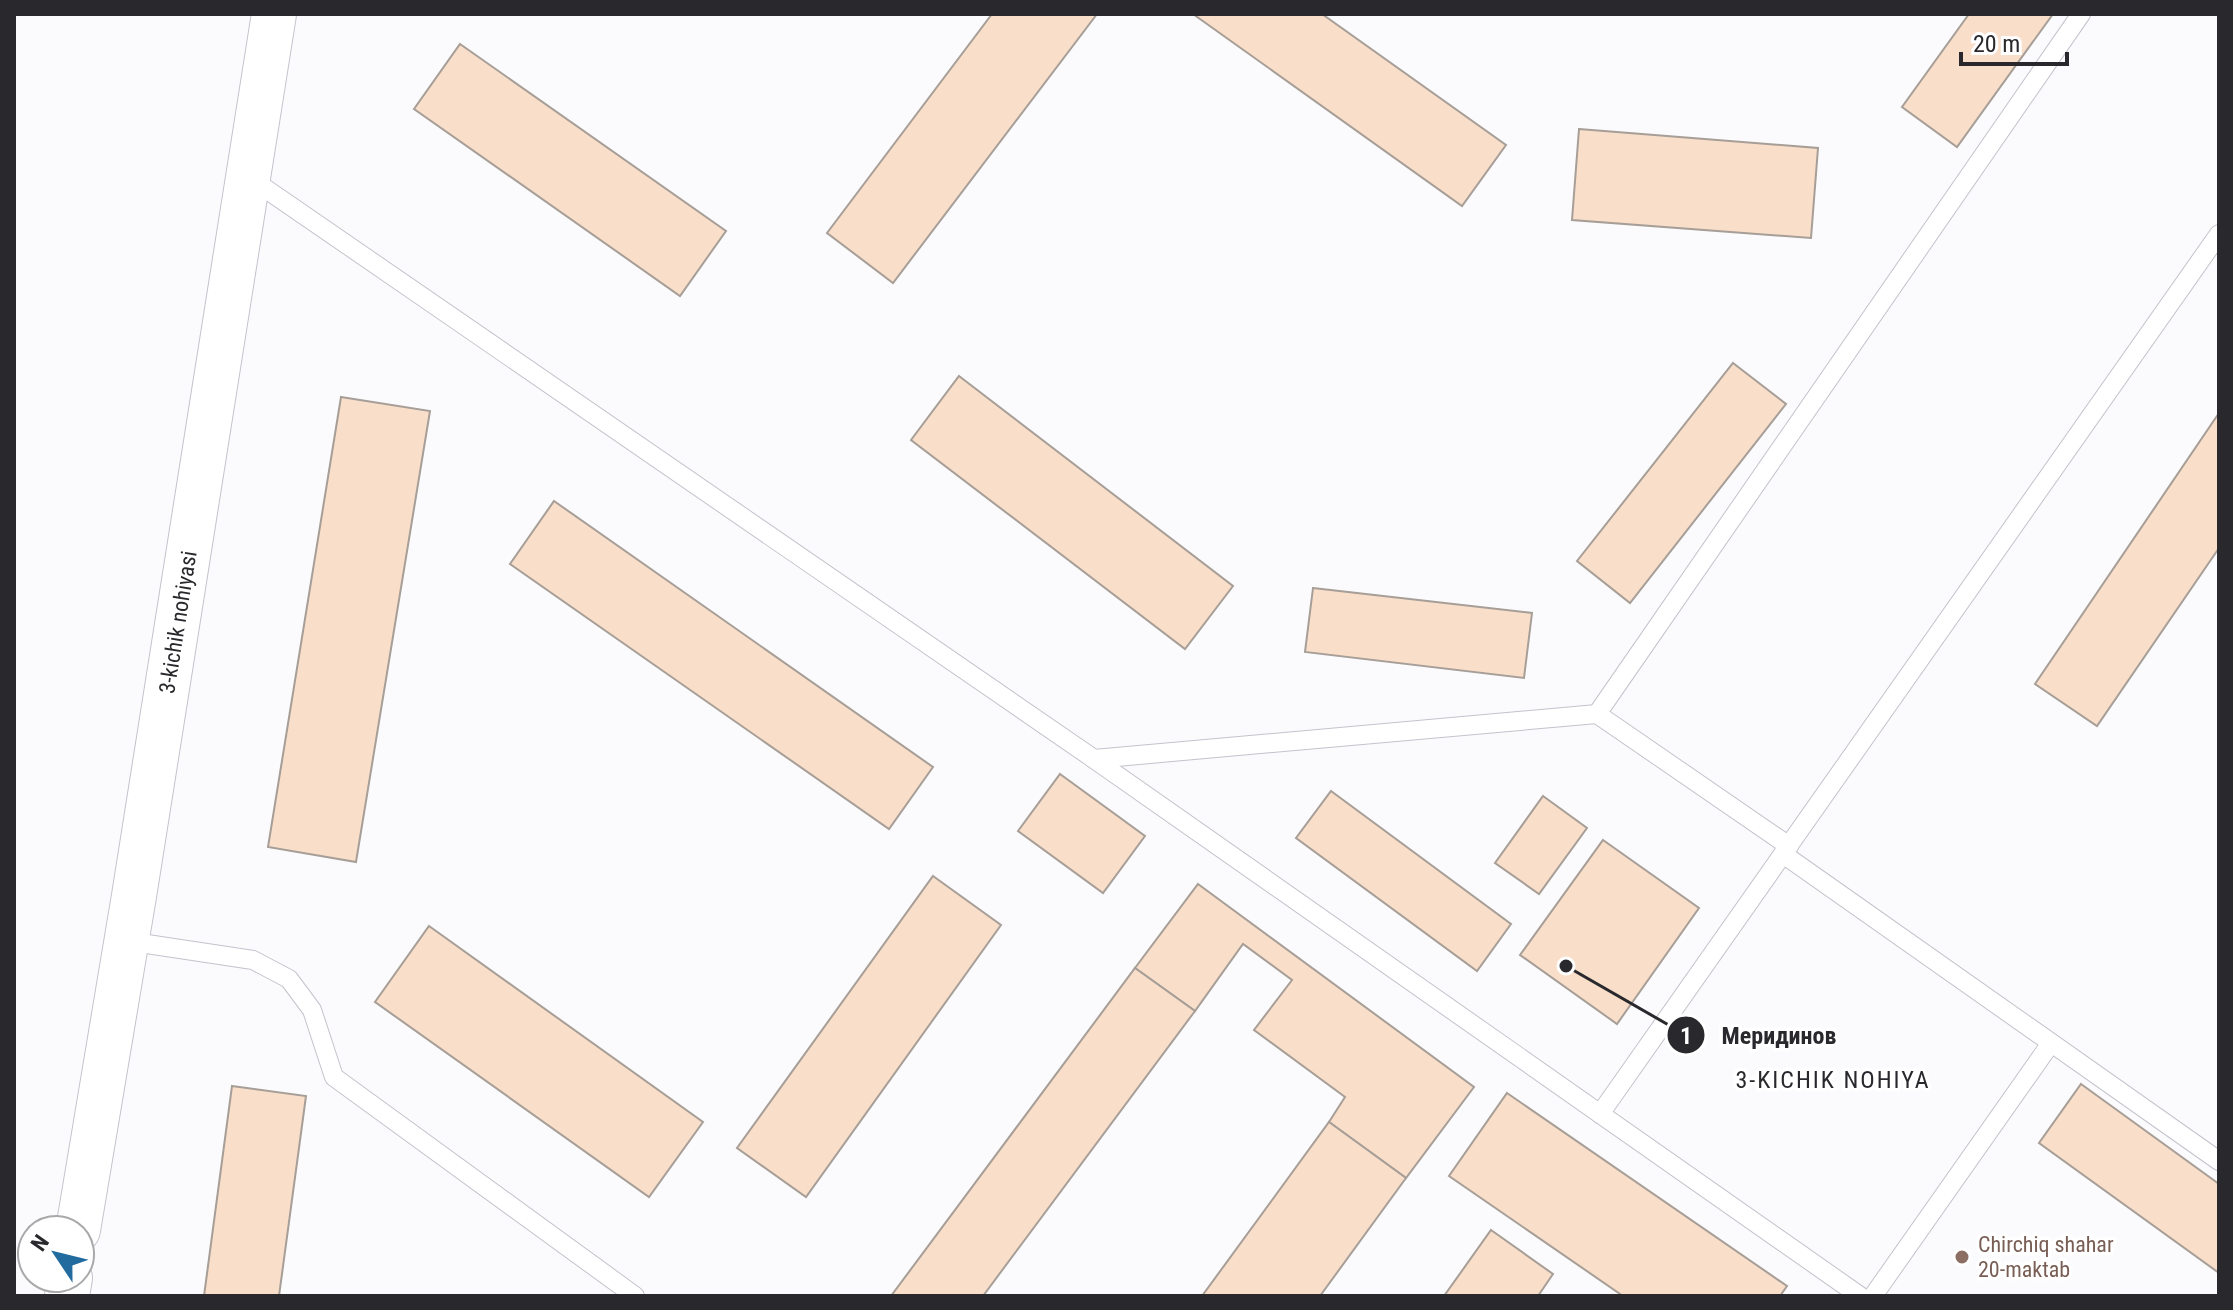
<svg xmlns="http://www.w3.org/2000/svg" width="2233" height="1310" viewBox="0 0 2233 1310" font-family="'Roboto Condensed',sans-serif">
<rect width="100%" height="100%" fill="#fbfbfd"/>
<!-- building -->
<g fill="#f9dec9" stroke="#a69e97" stroke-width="2">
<path d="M992,14H1097L893,283L827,233Z"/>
<path d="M1193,14H1322L1506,145L1462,206Z"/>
<path d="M1969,14H2053L1957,147L1902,107Z"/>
<path d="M460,44L726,231L680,296L414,109Z"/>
<path d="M1579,129L1818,148L1811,238L1572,220Z"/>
<path d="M1733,363L1786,404L1630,603L1577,561Z"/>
<path d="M959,376L1233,586L1185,649L911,440Z"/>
<path d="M341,397L430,411L356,862L268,847Z"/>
<path d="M2219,413V548L2097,726L2035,684Z"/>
<path d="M554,501L933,767L889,829L510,564Z"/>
<path d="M1313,588L1532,613L1524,678L1305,652Z"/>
<path d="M1060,774L1145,836L1103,893L1018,831Z"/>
<path d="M1331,791L1511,924L1477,971L1296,838Z"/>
<path d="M1543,796L1587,828L1539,894L1495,863Z"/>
<path d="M1603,840L1699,908L1617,1024L1520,955Z"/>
<path d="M933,876L1001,925L806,1197L737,1148Z"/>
<path d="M1198,884L1474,1087L1406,1178L1329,1122L1345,1097L1254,1030L1292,980L1243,944L1195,1011L1135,968Z"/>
<path d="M429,926L703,1122L649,1197L375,1002Z"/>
<path d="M1135,968L1195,1011L983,1296H891Z"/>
<path d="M2081,1084L2219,1184V1273L2039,1143Z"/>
<path d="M232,1086L306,1096L279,1296H204Z"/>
<path d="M1507,1093L1787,1286L1780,1296H1623L1449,1176Z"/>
<path d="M1329,1122L1406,1178L1320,1296H1202Z"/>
<path d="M1491,1230L1553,1274L1538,1296H1444Z"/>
</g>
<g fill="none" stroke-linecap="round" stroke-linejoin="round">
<defs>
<g id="service">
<path d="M250,178L1094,759L1860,1296"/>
<path d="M1094,759L1597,714"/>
<path d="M1789,846L1597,714L2081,14"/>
<path d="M1783,854L2219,1161"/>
<path d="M127,941L253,960L289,979L312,1010L334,1077L635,1296"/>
<path d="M1600,1114L2219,234"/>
<path d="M1873,1296L2051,1043"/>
</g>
<g id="tertiary">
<path id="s1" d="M78,1230L134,896L274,14"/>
<path d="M67,1296L70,1278"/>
</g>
</defs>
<!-- service casing -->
<use href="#service" stroke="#c3c3cc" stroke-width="20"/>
<!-- tertiary casing -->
<use href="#tertiary" stroke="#c3c3cc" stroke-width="46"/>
<!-- service -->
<use href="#service" stroke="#fff" stroke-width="18"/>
<!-- tertiary -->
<use href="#tertiary" stroke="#fff" stroke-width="44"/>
</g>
<!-- markers -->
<circle fill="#8d6e63" stroke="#fff" stroke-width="3" cx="1962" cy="1257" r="8"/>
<g text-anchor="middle" stroke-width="7" stroke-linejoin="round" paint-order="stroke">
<!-- street labels -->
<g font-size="22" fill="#29292d" stroke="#fff">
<text dy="8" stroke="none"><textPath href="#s1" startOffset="616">3-kichik nohiyasi</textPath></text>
</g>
<!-- education labels -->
<g font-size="22" fill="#785e54" stroke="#fff" text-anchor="start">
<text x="1978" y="1252">Chirchiq shahar<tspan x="1978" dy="25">20-maktab</tspan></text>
</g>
<!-- neighbourhood labels -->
<g font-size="24" letter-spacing="2" fill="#29292d" stroke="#fff">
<text x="1833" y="1088">3-KICHIK NOHIYA</text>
</g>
</g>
<!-- callouts -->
<path fill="none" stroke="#29292d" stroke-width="3" d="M1566 966L1686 1035"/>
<g fill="#29292d" stroke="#fff" stroke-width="3">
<circle cx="1566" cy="966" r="8"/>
<circle cx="1686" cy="1035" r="20"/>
</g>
<g font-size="24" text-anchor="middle" font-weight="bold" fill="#fff">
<text x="1686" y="1044">1</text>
</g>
<g font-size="24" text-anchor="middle" font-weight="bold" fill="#29292d" stroke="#fff" stroke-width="7" stroke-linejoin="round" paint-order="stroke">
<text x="1779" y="1044">Меридинов</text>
</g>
<!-- border -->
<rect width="2233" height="1310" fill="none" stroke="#29292d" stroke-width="32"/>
<!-- north arrow -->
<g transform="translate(56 1254) rotate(305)"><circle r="38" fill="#ffffff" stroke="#a9a9ab" stroke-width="2"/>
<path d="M0-6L14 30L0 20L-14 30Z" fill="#226b9e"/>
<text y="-12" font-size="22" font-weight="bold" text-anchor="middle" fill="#29292d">N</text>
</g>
<!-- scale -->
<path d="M1961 52v12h106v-12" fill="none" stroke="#29292d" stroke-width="4"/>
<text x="1973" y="52" font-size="24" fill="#29292d" stroke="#ffffff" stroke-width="6" paint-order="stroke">20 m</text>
</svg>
